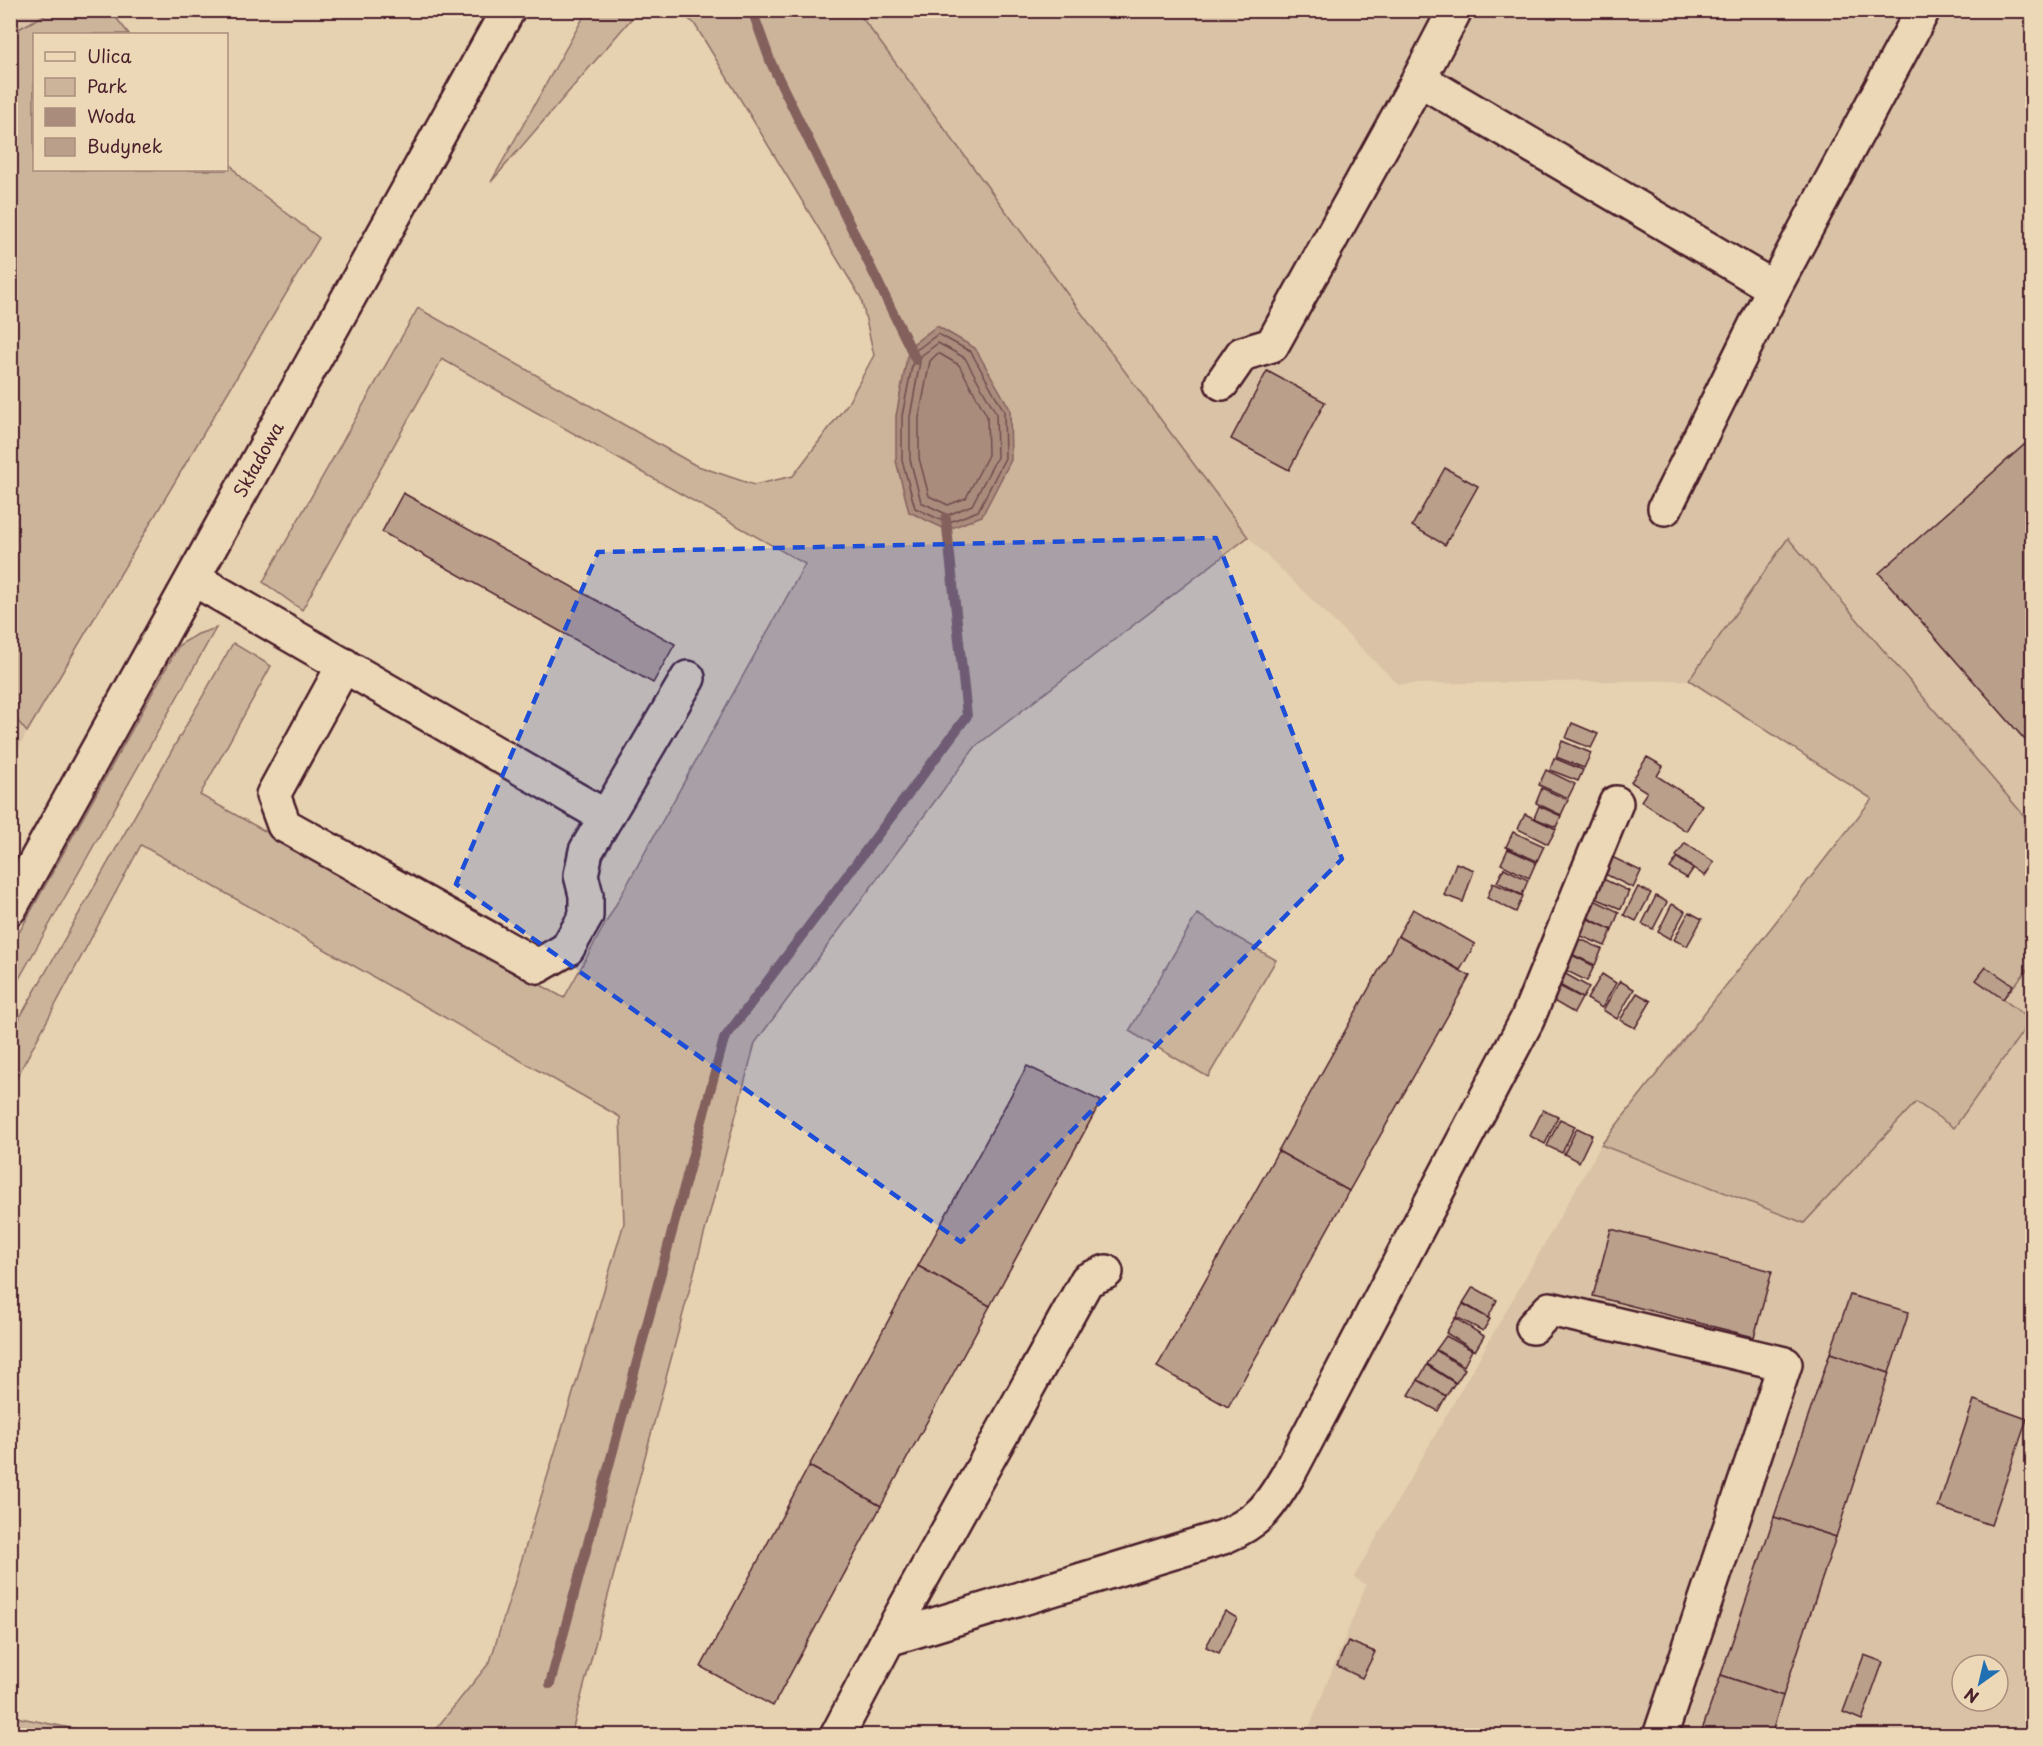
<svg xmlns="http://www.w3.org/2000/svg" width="2043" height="1746" viewBox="0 0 2043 1746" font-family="'Playpen Sans',sans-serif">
<rect width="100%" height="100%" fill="#e6d1b0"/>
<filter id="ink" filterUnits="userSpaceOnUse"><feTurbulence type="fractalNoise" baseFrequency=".0167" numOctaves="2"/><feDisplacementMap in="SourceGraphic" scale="12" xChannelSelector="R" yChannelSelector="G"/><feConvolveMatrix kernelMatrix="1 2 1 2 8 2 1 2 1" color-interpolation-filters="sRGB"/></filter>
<g filter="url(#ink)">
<!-- built -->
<g fill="#d9c2a5" fill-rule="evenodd">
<path d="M11,11H52L11,33Z"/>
<path d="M857,11H2032V825L1789,538L1689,680L1398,684L1248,537Z"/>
<path d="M11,712L27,732L11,763Z"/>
<path d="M2032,964V1735L1306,1736L1366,1585L1354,1577L1601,1145L1804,1223L1916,1102L1953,1128L2031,1020L2003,999ZM1962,1665H1998V1701H1962Z"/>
</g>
<!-- green -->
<g fill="#ccb49b" stroke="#8b6a63" stroke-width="1.5">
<path d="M110,10L129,34H34V170H226L227,160L241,178L319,238L27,732L10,712L11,33L52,11Z"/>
<path d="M587,11H638L491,182Z"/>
<path d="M677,11H857L1248,537L976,746L755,1043L571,1735H431L490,1662L571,1400L624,1223L620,1117L141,845L11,1088V1033L233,643L271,666L200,795L564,998L805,564L442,359L302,610L263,582L418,308L695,465L754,485L793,476L848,403L874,355L861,298L694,23Z"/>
<path d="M1788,538L2032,825V964L2003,999L2031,1020L1954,1128L1916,1102L1804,1223L1601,1145L1872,799L1689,680Z"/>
<path d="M216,628L11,993V947L179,645L198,634Z"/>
<path d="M1197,914L1276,960L1208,1077L1129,1031Z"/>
<path d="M10,1716H11L105,1735H11Z"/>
</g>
<!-- water -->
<path fill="#aa8c7d" stroke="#84605c" stroke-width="1.5" d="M937,326L975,348L1010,409L1011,460L982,516L947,530L909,512L896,461V416L909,347Z"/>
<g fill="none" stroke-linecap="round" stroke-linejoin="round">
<!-- shore -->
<g stroke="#704b4c" stroke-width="1.5">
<path d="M938,334L971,352L1004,411L1005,458L978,511L947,523L915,508L902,460V416L915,351Z"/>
<path d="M938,343L965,358L996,413L997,457L972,505L948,515L921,502L910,459V417L921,356Z"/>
<path d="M937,354H940L959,365L987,416L988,455L966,498L948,505L929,496L919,458V418L930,361Z"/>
</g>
<!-- stream -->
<g stroke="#84605c" stroke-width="10">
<path d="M752,10L771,63L916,360"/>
<path d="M550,1684L724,1039L967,716L946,518"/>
</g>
</g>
<!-- building -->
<g fill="#ba9f8b" stroke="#4a1f2b" stroke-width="1.5">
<path d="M1267,371L1325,402L1289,470L1231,439Z"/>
<path d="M2032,438V748L1879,573Z"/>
<path d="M1445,468L1478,486L1445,545L1412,526Z"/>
<path d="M403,493L675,644L653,683L382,532Z"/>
<path d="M1572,723L1598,734L1591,748L1566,738Z"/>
<path d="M1562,741L1591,753L1584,768L1556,757Z"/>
<path d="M1647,757L1663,766L1657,776L1702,805L1686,831L1641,801L1647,792L1631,782Z"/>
<path d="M1554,758L1583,770L1578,781L1550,770Z"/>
<path d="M1546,770L1575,784L1568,798L1539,785Z"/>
<path d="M1542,788L1568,800L1561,815L1536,803Z"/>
<path d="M1539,806L1561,816L1556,827L1534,818Z"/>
<path d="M1525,814L1556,829L1548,844L1518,829Z"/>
<path d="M1513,832L1544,846L1537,861L1506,847Z"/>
<path d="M1685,843L1714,862L1705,876L1676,856Z"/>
<path d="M1508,849L1536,862L1529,878L1501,864Z"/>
<path d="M1612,857L1641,871L1633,888L1603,873Z"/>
<path d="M1677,858L1693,869L1687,878L1670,868Z"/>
<path d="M1456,863L1474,870L1463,902L1444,895Z"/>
<path d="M1504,868L1528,880L1522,895L1497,882Z"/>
<path d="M1601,878L1629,891L1621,909L1593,897Z"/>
<path d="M1493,883L1523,896L1516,912L1487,898Z"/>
<path d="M1638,887L1651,893L1636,921L1624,915Z"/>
<path d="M1656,896L1667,902L1653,929L1642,924Z"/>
<path d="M1592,899L1619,912L1612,930L1584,916Z"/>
<path d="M1672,904L1685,911L1670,939L1658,932Z"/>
<path d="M1413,909L1475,944L1460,970L1398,936Z"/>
<path d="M1689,912L1702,919L1687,946L1674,940Z"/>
<path d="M1586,918L1612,930L1605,946L1579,935Z"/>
<path d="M1398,936L1470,976L1349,1191L1278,1151Z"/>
<path d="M1576,937L1602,949L1595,965L1569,953Z"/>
<path d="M1570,954L1594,966L1587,981L1563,969Z"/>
<path d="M1986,967L2013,985L2003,999L1976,980Z"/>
<path d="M1562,972L1589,987L1583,998L1556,983Z"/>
<path d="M1602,974L1616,983L1602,1008L1587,999Z"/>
<path d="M1620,981L1634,989L1617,1019L1603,1010Z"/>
<path d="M1557,985L1582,998L1574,1013L1550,999Z"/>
<path d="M1637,993L1651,1001L1635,1028L1620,1020Z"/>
<path d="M1027,1066L1101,1101L990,1306L918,1266Z"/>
<path d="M1543,1110L1558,1117L1545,1144L1530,1136Z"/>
<path d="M1560,1119L1575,1126L1562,1153L1547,1146Z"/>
<path d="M1577,1128L1592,1135L1579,1162L1564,1154Z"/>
<path d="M1278,1151L1349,1191L1228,1407L1157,1367Z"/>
<path d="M1611,1229L1772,1271L1754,1337L1593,1296Z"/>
<path d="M918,1266L990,1306L881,1506L809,1466Z"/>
<path d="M1473,1287L1497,1300L1488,1318L1463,1303Z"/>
<path d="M1850,1295L1909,1312L1889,1373L1830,1353Z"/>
<path d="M1463,1304L1490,1319L1483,1331L1456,1317Z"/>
<path d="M1455,1318L1484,1336L1475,1351L1446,1333Z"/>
<path d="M1446,1336L1472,1350L1464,1366L1436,1350Z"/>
<path d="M1436,1350L1465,1369L1456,1383L1427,1364Z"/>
<path d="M1830,1353L1889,1373L1836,1537L1774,1517Z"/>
<path d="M1427,1365L1455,1383L1446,1396L1418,1380Z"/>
<path d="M1418,1380L1446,1396L1438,1411L1409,1395Z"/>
<path d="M1974,1400L2027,1419L1991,1525L1938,1507Z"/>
<path d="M809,1466L881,1506L773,1706L701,1667Z"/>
<path d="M1774,1517L1836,1537L1783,1696L1721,1675Z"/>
<path d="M1225,1611L1237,1618L1219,1653L1206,1647Z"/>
<path d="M1348,1641L1375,1652L1362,1678L1337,1666Z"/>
<path d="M1864,1655L1883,1662L1862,1720L1843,1712Z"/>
<path d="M1721,1675L1783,1696L1771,1736H1700Z"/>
</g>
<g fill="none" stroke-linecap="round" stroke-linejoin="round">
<defs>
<g id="minor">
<path d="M1419,79L1455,10"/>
<path d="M1222,383L1242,354L1272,345L1419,79L1774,288"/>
<path d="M1665,508L1774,288L1923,10"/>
<path d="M194,579L606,817"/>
<path d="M344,665L273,795L284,825L538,966L567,949L586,916V895L581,875L586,851L688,678"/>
<path d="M1533,1327L1550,1309L1785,1364L1660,1736"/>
<path d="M888,1639L1223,1537C1259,1521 1268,1509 1288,1475L1527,1020L1616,803"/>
<path d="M837,1736L888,1639L1087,1280L1106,1272"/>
</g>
<path id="major" d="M10,908L508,10"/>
</defs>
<!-- minor casing -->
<use href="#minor" stroke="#4a1f2b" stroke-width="38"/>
<!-- major casing -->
<use href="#major" stroke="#4a1f2b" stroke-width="38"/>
<!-- minor -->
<use href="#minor" stroke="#ecd8b6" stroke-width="33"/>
<!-- major -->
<use href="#major" stroke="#ecd8b6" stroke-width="33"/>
</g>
</g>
<!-- marked area -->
<path fill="#1d4ed8" fill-opacity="0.2" stroke="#1d4ed8" stroke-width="4.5" stroke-dasharray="12 8" stroke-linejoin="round" d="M1216,538L1342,859L961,1242L456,884L598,552Z"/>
<g text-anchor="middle" stroke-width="5" stroke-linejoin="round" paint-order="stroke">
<!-- street labels -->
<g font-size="18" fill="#4a1f2b" stroke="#ecd8b6">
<text transform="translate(259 460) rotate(-61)" y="6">Składowa</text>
</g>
</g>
<!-- margin -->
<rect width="2043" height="1746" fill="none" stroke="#ecd8b6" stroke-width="36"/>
<rect x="18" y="18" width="2007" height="1710" fill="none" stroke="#4a1f2b" stroke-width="2" filter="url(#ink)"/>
<!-- legend -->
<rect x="33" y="33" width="195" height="138" fill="#ecd8b6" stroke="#ab8e7e" stroke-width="1.5"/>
<rect x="45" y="52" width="30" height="9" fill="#ecd8b6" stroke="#ab8e7e" stroke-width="1.5"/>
<text x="87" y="63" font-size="18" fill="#4a1f2b">Ulica</text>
<rect x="45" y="78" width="30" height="18" fill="#ccb49b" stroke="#ab8e7e" stroke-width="1.5"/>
<text x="87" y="93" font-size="18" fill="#4a1f2b">Park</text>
<rect x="45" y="108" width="30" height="18" fill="#aa8c7d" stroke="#ab8e7e" stroke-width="1.5"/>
<text x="87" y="123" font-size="18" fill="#4a1f2b">Woda</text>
<rect x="45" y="138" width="30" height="18" fill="#ba9f8b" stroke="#ab8e7e" stroke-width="1.5"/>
<text x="87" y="153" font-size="18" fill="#4a1f2b">Budynek</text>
<!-- north arrow -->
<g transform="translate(1980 1683) rotate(214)"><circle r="28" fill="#ecd8b6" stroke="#ab8e7e" stroke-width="1.5"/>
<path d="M0-4.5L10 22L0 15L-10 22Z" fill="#1f6fb2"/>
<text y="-9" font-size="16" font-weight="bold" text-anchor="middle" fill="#4a1f2b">N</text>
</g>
</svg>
